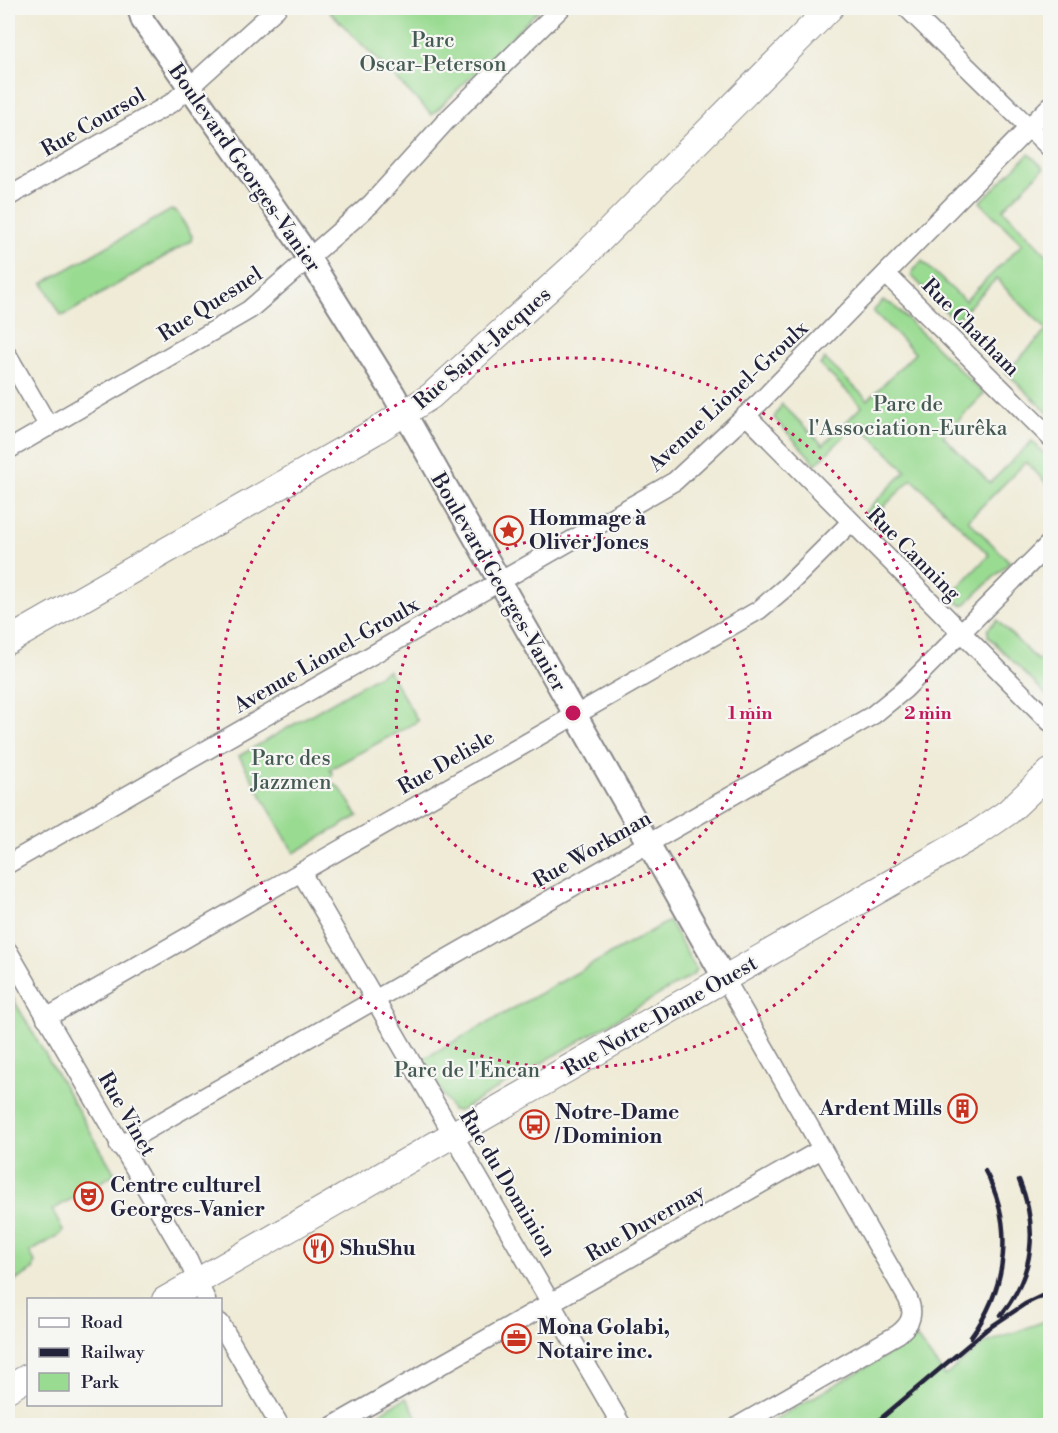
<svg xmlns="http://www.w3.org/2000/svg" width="1058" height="1433" viewBox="0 0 1058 1433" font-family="'Libre Bodoni',serif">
<rect width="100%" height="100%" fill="#f6f6f2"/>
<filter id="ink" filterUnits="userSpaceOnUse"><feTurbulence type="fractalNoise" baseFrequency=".0167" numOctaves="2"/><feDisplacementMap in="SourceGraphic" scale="12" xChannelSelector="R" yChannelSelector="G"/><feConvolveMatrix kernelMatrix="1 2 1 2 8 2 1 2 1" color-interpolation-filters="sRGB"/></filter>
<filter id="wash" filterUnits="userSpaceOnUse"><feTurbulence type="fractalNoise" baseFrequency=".008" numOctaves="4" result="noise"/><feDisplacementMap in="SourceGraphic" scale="24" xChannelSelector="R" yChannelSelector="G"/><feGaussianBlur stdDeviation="1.35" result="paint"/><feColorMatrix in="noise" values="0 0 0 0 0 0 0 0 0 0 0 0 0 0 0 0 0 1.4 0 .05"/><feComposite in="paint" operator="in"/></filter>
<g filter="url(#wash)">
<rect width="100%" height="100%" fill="#efebd7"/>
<!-- green -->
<g fill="#9adb92" stroke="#5e7e66" stroke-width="1.5">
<path d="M326,8H541L432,115Z"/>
<path d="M1029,154L1044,168L1003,209L1050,258V415L1006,372L1047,330L999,282L1000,280L997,278L955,321L912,276L913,271L922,261L965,301L1022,244L980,202Z"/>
<path d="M171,210L177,212L192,236L191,241L65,315H61L43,283Z"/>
<path d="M883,301L893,305L984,394L943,436L990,483L1032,441L1050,460V487L1026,462L968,520L1010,562L963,606L949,597L989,555L912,479L871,519L865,512L906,471L858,423L816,464L774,418L782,404L823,445L862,406L820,365L825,359L868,400L915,353L873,311Z"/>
<path d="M997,620L1038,661L1050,649V699L988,636V629Z"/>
<path d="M388,670L418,721L330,769L333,774L329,781L340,788L358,816L294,853L239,756Z"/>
<path d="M669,921L696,969L693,975L459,1111L452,1110L423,1059Z"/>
<path d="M8,990L115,1174L52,1210L63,1230L61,1234L30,1252L35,1262L33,1270L8,1285Z"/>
<path d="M1050,1319V1425H765L917,1338L945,1376L984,1344Z"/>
<path d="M406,1398L422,1425H358Z"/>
</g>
</g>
<g filter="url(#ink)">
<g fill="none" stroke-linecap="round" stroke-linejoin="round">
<defs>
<g id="minor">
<path d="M907,8L1050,148"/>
<path d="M8,197L173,102L277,8"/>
<path d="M886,274L1050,437"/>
<path d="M8,356L49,427"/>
<path d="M746,415L1050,722"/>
<path d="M8,450L249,310L371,204L446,121L561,8"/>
<path d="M8,864L675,481L759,403L1050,106"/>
<path d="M301,872L622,1426"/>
<path d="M8,951L188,1260L206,1300"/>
<path d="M725,979L908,1299C915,1314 911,1324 898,1334L738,1426"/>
<path d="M46,1018L759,610L786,587L851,522"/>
<path d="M119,1146L873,715L905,689L1050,543"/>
<path d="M220,1323L280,1426"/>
<path d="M333,1426L822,1149"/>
</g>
<path id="tertiary" d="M139,8L143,21L300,244L393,393L725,979"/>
<g id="secondary">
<path d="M8,641L374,432L431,396L577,263L830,8"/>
<path d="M165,1300L976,834L1008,812L1050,772"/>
<path d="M8,1389L28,1377"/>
</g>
</defs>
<!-- minor casing -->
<use href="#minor" stroke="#888689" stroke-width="21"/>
<!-- tertiary casing -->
<use href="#tertiary" stroke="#888689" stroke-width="26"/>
<!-- secondary casing -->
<use href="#secondary" stroke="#888689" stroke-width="28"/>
<!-- minor -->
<use href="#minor" stroke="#fff" stroke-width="18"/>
<!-- tertiary -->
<use href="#tertiary" stroke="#fff" stroke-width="22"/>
<!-- secondary -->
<use href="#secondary" stroke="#fff" stroke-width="26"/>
<!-- rail -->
<g stroke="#22223b" stroke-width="4.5">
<path d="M1001,1315C1034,1275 1039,1227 1019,1180"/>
<path d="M971,1337C1007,1288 1015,1225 985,1171"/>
<path d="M872,1426L986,1330L1025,1304L1050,1292"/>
</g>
</g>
</g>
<!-- distance rings -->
<g fill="none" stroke="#c2185b" stroke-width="3" stroke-dasharray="3 6">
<circle cx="573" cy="713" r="177"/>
<circle cx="573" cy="713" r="355"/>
</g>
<!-- icons -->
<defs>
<symbol id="sight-ring" viewBox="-11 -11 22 22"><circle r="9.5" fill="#f6f6f2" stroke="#c8321e" stroke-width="1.5"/><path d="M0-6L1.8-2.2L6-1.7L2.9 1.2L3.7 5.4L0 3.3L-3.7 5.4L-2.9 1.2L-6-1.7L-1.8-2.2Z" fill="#c8321e"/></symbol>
<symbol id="building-ring" viewBox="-11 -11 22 22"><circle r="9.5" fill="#f6f6f2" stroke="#c8321e" stroke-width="1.5"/><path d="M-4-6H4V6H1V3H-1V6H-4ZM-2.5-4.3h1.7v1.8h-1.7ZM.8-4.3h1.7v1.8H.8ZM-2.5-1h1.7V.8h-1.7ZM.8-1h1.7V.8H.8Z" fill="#c8321e"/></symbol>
<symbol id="bus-ring" viewBox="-11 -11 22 22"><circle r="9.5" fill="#f6f6f2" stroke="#c8321e" stroke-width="1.5"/><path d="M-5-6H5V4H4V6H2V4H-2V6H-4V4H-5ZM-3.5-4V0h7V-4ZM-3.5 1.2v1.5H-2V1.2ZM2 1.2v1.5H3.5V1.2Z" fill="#c8321e"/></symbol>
<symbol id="theatre-ring" viewBox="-11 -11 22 22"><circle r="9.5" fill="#f6f6f2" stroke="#c8321e" stroke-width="1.5"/><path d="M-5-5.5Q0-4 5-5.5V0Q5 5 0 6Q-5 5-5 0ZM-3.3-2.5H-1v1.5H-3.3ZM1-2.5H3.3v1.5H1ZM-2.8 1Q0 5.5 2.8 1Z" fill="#c8321e"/></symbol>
<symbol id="restaurant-ring" viewBox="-11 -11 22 22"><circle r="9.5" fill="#f6f6f2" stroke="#c8321e" stroke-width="1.5"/><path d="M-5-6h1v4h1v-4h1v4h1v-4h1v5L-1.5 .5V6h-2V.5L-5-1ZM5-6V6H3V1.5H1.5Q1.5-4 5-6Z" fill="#c8321e"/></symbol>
<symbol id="office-ring" viewBox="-11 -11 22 22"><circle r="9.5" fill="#f6f6f2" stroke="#c8321e" stroke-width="1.5"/><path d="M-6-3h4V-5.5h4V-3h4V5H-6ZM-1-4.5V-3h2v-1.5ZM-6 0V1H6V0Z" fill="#c8321e"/></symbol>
</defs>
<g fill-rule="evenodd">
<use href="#sight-ring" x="492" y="514" width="33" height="33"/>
<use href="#building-ring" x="946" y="1092" width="33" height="33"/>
<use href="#bus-ring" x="518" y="1108" width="33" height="33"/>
<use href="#theatre-ring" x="72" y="1180" width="33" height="33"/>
<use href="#restaurant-ring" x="302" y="1232" width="33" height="33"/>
<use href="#office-ring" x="500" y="1322" width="33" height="33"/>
</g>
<g text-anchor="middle" stroke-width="4.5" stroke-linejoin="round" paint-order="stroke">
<!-- park labels -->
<g font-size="21" fill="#465a55" stroke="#f6f6f2">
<text x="433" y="47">Parc<tspan x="433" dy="24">Oscar-Peterson</tspan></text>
<text x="908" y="411">Parc de<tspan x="908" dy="24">l'Association-Eurêka</tspan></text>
<text x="291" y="765">Parc des<tspan x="291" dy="24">Jazzmen</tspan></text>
<text x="467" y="1077">Parc de l'Encan</text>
</g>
<!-- street labels -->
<g font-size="21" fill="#22223b" stroke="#f6f6f2">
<text transform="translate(93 122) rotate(-30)" y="7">Rue Coursol</text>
<text transform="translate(245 168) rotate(55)" y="7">Boulevard Georges-Vanier</text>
<text transform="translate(210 304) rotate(-33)" y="7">Rue Quesnel</text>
<text transform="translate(971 327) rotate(45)" y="7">Rue Chatham</text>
<text transform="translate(482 348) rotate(-41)" y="7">Rue Saint-Jacques</text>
<text transform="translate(728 396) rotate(-43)" y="7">Avenue Lionel-Groulx</text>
<text transform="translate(914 554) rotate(45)" y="7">Rue Canning</text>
<text transform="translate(499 582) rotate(60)" y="7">Boulevard Georges-Vanier</text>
<text transform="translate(326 655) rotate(-30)" y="7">Avenue Lionel-Groulx</text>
<text transform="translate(446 762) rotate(-30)" y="7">Rue Delisle</text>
<text transform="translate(592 849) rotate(-30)" y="7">Rue Workman</text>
<text transform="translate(660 1016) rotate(-30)" y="7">Rue Notre-Dame Ouest</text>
<text transform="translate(127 1114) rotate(60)" y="7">Rue Vinet</text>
<text transform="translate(508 1183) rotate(59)" y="7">Rue du Dominion</text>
<text transform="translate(645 1223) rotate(-30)" y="7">Rue Duvernay</text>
</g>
<!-- poi labels -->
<g font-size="21" font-weight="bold" fill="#22223b" stroke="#f6f6f2" text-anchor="start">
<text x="529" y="525">Hommage à<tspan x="529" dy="24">Oliver Jones</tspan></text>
<text x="942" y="1115" text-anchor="end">Ardent Mills</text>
<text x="555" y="1119">Notre-Dame<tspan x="555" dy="24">/ Dominion</tspan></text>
<text x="110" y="1192">Centre culturel<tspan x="110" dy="24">Georges-Vanier</tspan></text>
<text x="340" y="1255">ShuShu</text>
<text x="537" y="1334">Mona Golabi,<tspan x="537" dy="24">Notaire inc.</tspan></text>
</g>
</g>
<circle cx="573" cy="713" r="9" fill="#c2185b" stroke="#f6f6f2" stroke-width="3"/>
<g font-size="18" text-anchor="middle" font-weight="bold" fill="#c2185b" stroke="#f6f6f2" stroke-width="4.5" stroke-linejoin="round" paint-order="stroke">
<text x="750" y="719">1 min</text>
<text x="928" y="719">2 min</text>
</g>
<!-- margin -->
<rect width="1058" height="1433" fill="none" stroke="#f6f6f2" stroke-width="30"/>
<!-- legend -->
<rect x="27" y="1298" width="195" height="108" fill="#f6f6f2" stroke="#a1a1a9" stroke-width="1.5"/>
<rect x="39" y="1318" width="30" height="9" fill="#ffffff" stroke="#a1a1a9" stroke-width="1.5"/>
<text x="81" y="1328" font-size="18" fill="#22223b">Road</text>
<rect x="39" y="1348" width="30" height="9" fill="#22223b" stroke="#a1a1a9" stroke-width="1.5"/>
<text x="81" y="1358" font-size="18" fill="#22223b">Railway</text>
<rect x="39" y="1373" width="30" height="18" fill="#9adb92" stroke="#a1a1a9" stroke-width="1.5"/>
<text x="81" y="1388" font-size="18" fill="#22223b">Park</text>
</svg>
